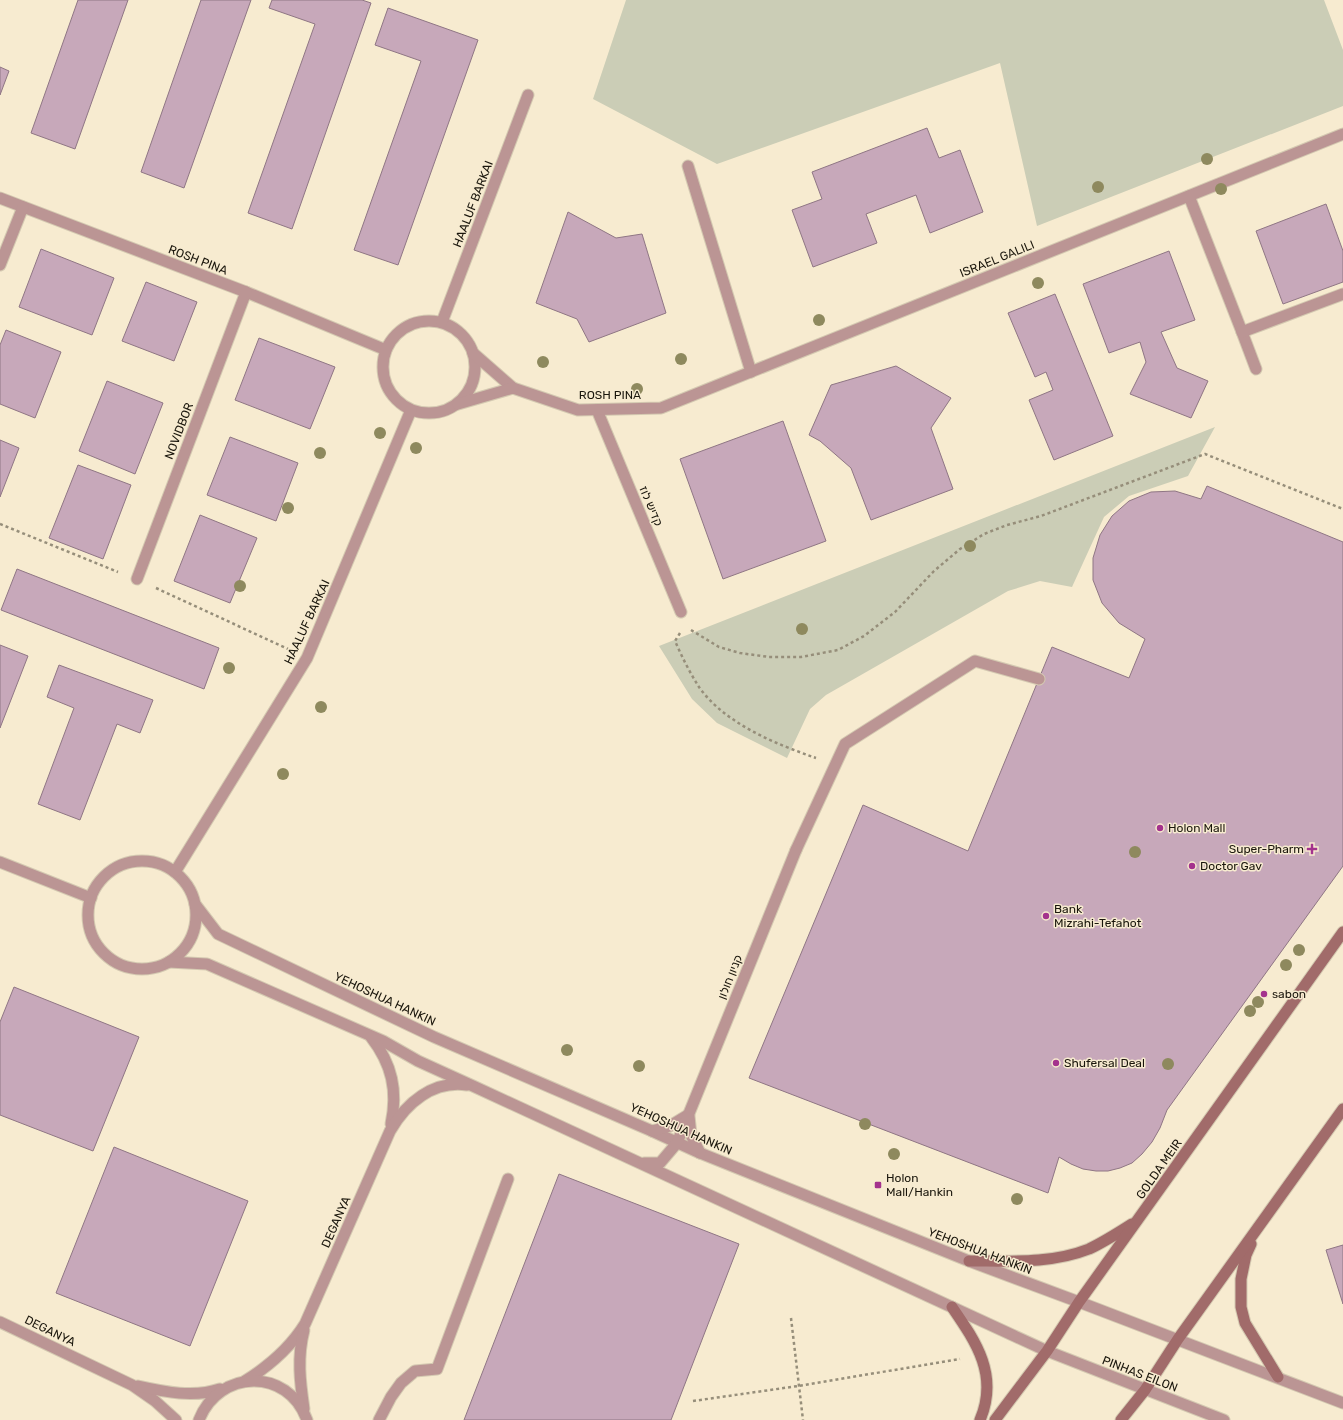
<svg xmlns="http://www.w3.org/2000/svg" width="1343" height="1420" viewBox="0 0 1343 1420" font-family="Rubik,'Noto Sans Hebrew',sans-serif">
<rect width="100%" height="100%" fill="#f7ebd0"/>
<!-- green -->
<g fill="#cbcdb6">
<path d="M626,0H1324L1343,50V106L1037,226L1000,63L717,164L593,99Z"/>
<path d="M1215,427L1188,476L1129,496L1104,517L1072,587L1040,581L1008,591L826,695L810,709L787,758L717,723L692,699L659,646Z"/>
</g>
<!-- building -->
<g fill="#c7a8ba" stroke="#8f7684">
<path d="M78,0H128L75,149L31,133Z"/>
<path d="M201,0H251L184,188L141,172Z"/>
<path d="M272,0H362L371,3L292,229L248,213L315,24L269,8Z"/>
<path d="M388,8L478,40L398,265L354,250L421,61L375,45Z"/>
<path d="M0,67L9,71L0,95Z"/>
<path d="M927,128L939,158L960,150L983,212L930,233L916,195L866,214L877,243L813,267L792,210L822,199L812,172Z"/>
<path d="M1326,204L1343,251V282L1283,304L1256,231Z"/>
<path d="M568,212L616,238L642,234L666,313L589,342L577,319L536,303Z"/>
<path d="M41,249L114,278L92,335L19,307Z"/>
<path d="M1169,251L1195,320L1161,332L1177,368L1208,381L1191,418L1130,394L1146,362L1140,342L1109,353L1083,284Z"/>
<path d="M146,282L197,302L174,361L122,341Z"/>
<path d="M1055,294L1113,436L1054,460L1029,400L1053,390L1046,372L1035,377L1008,313Z"/>
<path d="M6,330L61,352L35,418L0,404V345Z"/>
<path d="M259,338L335,367L310,429L235,400Z"/>
<path d="M896,366L951,398L931,428L953,489L871,520L851,468L820,441L809,435L831,385Z"/>
<path d="M107,381L163,403L135,474L79,451Z"/>
<path d="M783,421L826,541L723,579L680,459Z"/>
<path d="M230,437L298,463L276,521L207,495Z"/>
<path d="M0,440L19,448L0,497Z"/>
<path d="M78,465L131,485L103,559L49,538Z"/>
<path d="M1207,486L1343,542V866L1167,1110L1160,1128L1152,1142L1142,1154L1132,1163L1120,1168L1108,1171H1096L1083,1169L1071,1164L1059,1157L1048,1193L749,1078L863,805L968,851L1052,647L1129,678L1145,639L1119,623L1102,603L1093,580V558L1100,535L1112,516L1129,501L1151,492L1175,491L1201,499Z"/>
<path d="M200,515L257,538L230,603L174,581Z"/>
<path d="M17,569L219,648L204,689L1,610Z"/>
<path d="M0,645L28,656L0,728Z"/>
<path d="M59,665L153,700L140,733L117,724L80,820L38,804L74,708L47,697Z"/>
<path d="M14,987L139,1037L93,1151L0,1115V1022Z"/>
<path d="M114,1147L248,1201L190,1346L56,1293Z"/>
<path d="M559,1174L739,1244L671,1420H464Z"/>
<path d="M1343,1245V1304L1326,1250Z"/>
</g>
<g fill="none" stroke-linecap="round" stroke-linejoin="round">
<defs>
<g id="service">
<path d="M688,166L751,372"/>
<path d="M1189,196L1242,332L1256,369"/>
<path d="M1242,332L1343,294"/>
<path d="M597,410L681,612"/>
<path d="M796,850L845,744L975,661L1039,679"/>
<path d="M379,1420L391,1397L401,1383L415,1371L437,1369L508,1179"/>
</g>
<g id="minor">
<path d="M0,198L246,292L386,350"/>
<path d="M0,265L23,207"/>
<circle cx="429" cy="367" r="46"/>
<path d="M442,322L528,95"/>
<path d="M473,353L513,388L578,410L661,408L1343,134"/>
<path d="M458,404L513,388"/>
<path d="M137,579L246,292"/>
<circle cx="142" cy="915" r="54"/>
<path d="M0,862L91,898"/>
<path d="M175,872L307,658L411,410"/>
<path d="M195,904L218,934L434,1037L652,1131L700,1153L969,1261L1079,1302"/>
<path d="M169,962L207,964L383,1041L418,1061L473,1086L1047,1351"/>
<path d="M371,1037C392,1064 398,1091 391,1124"/>
<path d="M689,1116L691,1135L700,1153"/>
<path d="M652,1131L670,1126L688,1115"/>
<path d="M644,1163H660L677,1143L796,850"/>
<path d="M0,1322L132,1385L155,1401L176,1420"/>
<path d="M245,1381C269,1366 290,1348 305,1324L390,1131C406,1103 433,1080 467,1085"/>
<path d="M138,1386C165,1392 194,1398 220,1389"/>
<path d="M304,1409C300,1382 297,1357 304,1330"/>
<path d="M199,1420C219,1369 288,1367 307,1420"/>
</g>
<g id="tertiary">
<path d="M1079,1302L1343,1403"/>
<path d="M1047,1351L1224,1420"/>
</g>
<g id="secondary">
<path d="M1251,1244L1246,1255L1241,1279V1307L1245,1323L1278,1377"/>
<path d="M969,1261C1010,1261 1051,1264 1089,1249C1104,1242 1118,1233 1132,1224"/>
<path d="M952,1307C976,1342 999,1375 980,1420"/>
<path d="M995,1420L1047,1351L1079,1302L1343,932"/>
<path d="M1121,1420L1145,1390L1178,1339L1343,1109"/>
</g>
</defs>
<!-- service casing -->
<use href="#service" stroke="#d4c9b1" stroke-width="13"/>
<!-- minor casing -->
<use href="#minor" stroke="#d4c9b1" stroke-width="13"/>
<!-- tertiary casing -->
<use href="#tertiary" stroke="#d4c9b1" stroke-width="13"/>
<!-- secondary casing -->
<use href="#secondary" stroke="#d4c9b1" stroke-width="13"/>
<!-- path -->
<g stroke="#968e7a" stroke-width="2.5" stroke-dasharray="3 3" stroke-linecap="butt">
<path d="M0,524L118,572"/>
<path d="M156,588L288,649"/>
<path d="M691,630L719,647L740,653L769,657H801L838,650L864,636L895,612L934,571L960,549L984,534L1007,525L1041,516L1205,454L1343,509"/>
<path d="M680,633L675,641C682,657 690,673 699,687C725,724 776,744 816,758"/>
<path d="M791,1318L803,1420"/>
<path d="M693,1401L798,1386L960,1359"/>
</g>
<!-- service -->
<use href="#service" stroke="#bb9594" stroke-width="11"/>
<!-- minor -->
<use href="#minor" stroke="#bb9594" stroke-width="11"/>
<!-- tertiary -->
<use href="#tertiary" stroke="#bb9594" stroke-width="11"/>
<!-- secondary -->
<use href="#secondary" stroke="#a16b6a" stroke-width="11"/>
</g>
<!-- trees -->
<g fill="#8e895e">
<circle cx="1207" cy="159" r="6"/>
<circle cx="1098" cy="187" r="6"/>
<circle cx="1221" cy="189" r="6"/>
<circle cx="1038" cy="283" r="6"/>
<circle cx="819" cy="320" r="6"/>
<circle cx="681" cy="359" r="6"/>
<circle cx="543" cy="362" r="6"/>
<circle cx="637" cy="389" r="6"/>
<circle cx="380" cy="433" r="6"/>
<circle cx="416" cy="448" r="6"/>
<circle cx="320" cy="453" r="6"/>
<circle cx="288" cy="508" r="6"/>
<circle cx="970" cy="546" r="6"/>
<circle cx="240" cy="586" r="6"/>
<circle cx="802" cy="629" r="6"/>
<circle cx="229" cy="668" r="6"/>
<circle cx="321" cy="707" r="6"/>
<circle cx="283" cy="774" r="6"/>
<circle cx="1135" cy="852" r="6"/>
<circle cx="1299" cy="950" r="6"/>
<circle cx="1286" cy="965" r="6"/>
<circle cx="1258" cy="1002" r="6"/>
<circle cx="1250" cy="1011" r="6"/>
<circle cx="567" cy="1050" r="6"/>
<circle cx="1168" cy="1064" r="6"/>
<circle cx="639" cy="1066" r="6"/>
<circle cx="865" cy="1124" r="6"/>
<circle cx="894" cy="1154" r="6"/>
<circle cx="1017" cy="1199" r="6"/>
</g>
<!-- markers -->
<g fill="#a4328d" stroke="#f7ebd0" stroke-width="1.5">
<circle cx="1160" cy="828" r="4"/>
<path d="M1310 843h4v4h4v4h-4v4h-4v-4h-4v-4h4z"/>
<circle cx="1192" cy="866" r="4"/>
<circle cx="1046" cy="916" r="4"/>
<circle cx="1264" cy="994" r="4"/>
<circle cx="1056" cy="1063" r="4"/>
<rect x="874" y="1181" width="8" height="8" rx="2"/>
</g>
<g text-anchor="middle" stroke-width="3" stroke-linejoin="round" paint-order="stroke">
<!-- street labels -->
<g font-size="12" fill="#1a160c" stroke="#f7ebd0">
<text transform="translate(473 204) rotate(-69)" y="4">HAALUF BARKAI</text>
<text transform="translate(997 259) rotate(-22)" y="4">ISRAEL GALILI</text>
<text transform="translate(198 260) rotate(21)" y="4">ROSH PINA</text>
<text x="610" y="399">ROSH PINA</text>
<text transform="translate(179 431) rotate(-69)" y="4">NOVIDBOR</text>
<text transform="translate(651 506) rotate(67)" y="4">קדיש לוז</text>
<text transform="translate(307 622) rotate(-65)" y="4">HAALUF BARKAI</text>
<text transform="translate(730 977) rotate(-68)" y="4">קניון חולון</text>
<text transform="translate(385 999) rotate(25)" y="4">YEHOSHUA HANKIN</text>
<text transform="translate(681 1129) rotate(24)" y="4">YEHOSHUA HANKIN</text>
<text transform="translate(1159 1169) rotate(-55)" y="4">GOLDA MEIR</text>
<text transform="translate(336 1222) rotate(-66)" y="4">DEGANYA</text>
<text transform="translate(980 1251) rotate(21)" y="4">YEHOSHUA HANKIN</text>
<text transform="translate(50 1331) rotate(26)" y="4">DEGANYA</text>
<text transform="translate(1140 1374) rotate(21)" y="4">PINHAS EILON</text>
</g>
<!-- poi labels -->
<g font-size="12" fill="#1a160c" stroke="#f7ebd0" text-anchor="start">
<text x="1168" y="832">Holon Mall</text>
<text x="1304" y="853" text-anchor="end">Super-Pharm</text>
<text x="1200" y="870">Doctor Gav</text>
<text x="1054" y="913">Bank<tspan x="1054" dy="14">Mizrahi-Tefahot</tspan></text>
<text x="1272" y="998">sabon</text>
<text x="1064" y="1067">Shufersal Deal</text>
<text x="886" y="1182">Holon<tspan x="886" dy="14">Mall/Hankin</tspan></text>
</g>
</g>
</svg>
